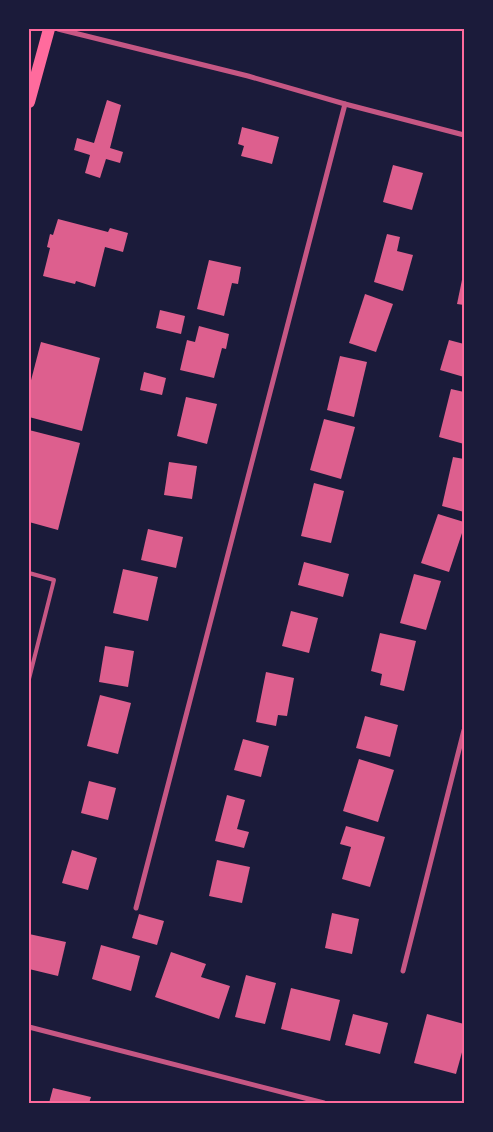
<svg xmlns="http://www.w3.org/2000/svg" width="493" height="1132" viewBox="0 0 493 1132" font-family="'Varela Round',sans-serif">
<rect width="100%" height="100%" fill="#1b1b3a"/>
<!-- building -->
<g fill="#dd5f8e">
<path d="M107,100L121,105L110,148L123,152L120,163L106,159L100,178L85,173L90,155L74,150L77,138L94,143Z"/>
<path d="M242,127L279,137L272,164L241,156L244,146L238,144Z"/>
<path d="M393,165L423,173L412,210L383,202Z"/>
<path d="M58,219L108,232L110,228L128,233L123,252L105,247L95,287L76,281L75,284L43,276L50,248L47,247L50,234L53,235Z"/>
<path d="M387,234L400,237L397,251L413,255L403,291L374,282Z"/>
<path d="M209,260L241,267L238,284L232,283L224,316L197,309Z"/>
<path d="M463,275H464V305L457,304Z"/>
<path d="M365,294L393,304L376,352L349,343Z"/>
<path d="M160,310L185,316L181,334L156,328Z"/>
<path d="M199,326L229,334L226,349L222,348L214,378L180,370L187,340L195,342Z"/>
<path d="M449,340L464,344V377L440,370Z"/>
<path d="M41,342L100,358L82,431L29,417V388Z"/>
<path d="M340,356L367,362L354,417L327,410Z"/>
<path d="M144,372L166,378L162,395L140,390Z"/>
<path d="M451,389L464,392V444L439,437Z"/>
<path d="M186,397L217,404L207,444L177,436Z"/>
<path d="M324,419L355,427L341,479L310,470Z"/>
<path d="M29,430L80,443L58,530L29,522Z"/>
<path d="M453,457L464,459V512L442,506Z"/>
<path d="M169,462L197,466L192,499L164,495Z"/>
<path d="M314,483L344,491L331,543L301,536Z"/>
<path d="M438,514L464,522V527L449,572L421,563Z"/>
<path d="M148,529L183,537L176,568L141,560Z"/>
<path d="M304,562L349,574L343,597L298,585Z"/>
<path d="M123,569L158,577L148,621L113,613Z"/>
<path d="M414,574L441,581L426,630L400,623Z"/>
<path d="M291,611L318,618L309,653L282,646Z"/>
<path d="M380,633L416,641L404,691L380,685L382,674L371,671Z"/>
<path d="M105,646L134,651L128,687L99,682Z"/>
<path d="M266,672L294,678L287,716L278,715L276,726L256,722Z"/>
<path d="M100,695L131,703L118,754L87,746Z"/>
<path d="M365,716L398,725L390,757L356,748Z"/>
<path d="M243,739L269,746L261,777L234,770Z"/>
<path d="M359,759L394,770L378,822L343,811Z"/>
<path d="M89,781L116,788L108,820L81,813Z"/>
<path d="M227,795L245,800L237,829L249,832L244,848L215,841Z"/>
<path d="M346,826L385,837L370,887L342,879L351,847L340,844Z"/>
<path d="M72,850L97,858L88,890L62,883Z"/>
<path d="M217,860L250,867L242,903L209,896Z"/>
<path d="M332,913L359,919L352,954L325,948Z"/>
<path d="M139,914L164,921L157,945L132,938Z"/>
<path d="M29,934L66,942L58,976L29,969Z"/>
<path d="M101,945L140,956L131,991L92,979Z"/>
<path d="M171,952L206,964L201,977L230,986L219,1019L155,997Z"/>
<path d="M246,975L276,983L265,1024L235,1017Z"/>
<path d="M291,988L340,1000L330,1041L281,1029Z"/>
<path d="M353,1014L388,1023L380,1054L345,1045Z"/>
<path d="M427,1014L464,1024V1045L456,1074L414,1063Z"/>
<path d="M53,1088L91,1097L89,1103H49Z"/>
</g>
<g fill="none" stroke-linecap="round" stroke-linejoin="round">
<!-- service -->
<path stroke="#c65784" stroke-width="4" d="M29,573L54,580L29,679"/>
<!-- minor -->
<g stroke="#c65784" stroke-width="5">
<path d="M58,29L248,76L345,104L464,135"/>
<path d="M136,908L345,104"/>
<path d="M403,971L464,730"/>
<path d="M29,1027L324,1103"/>
</g>
<!-- primary -->
<path stroke="#ff6b9d" stroke-width="12" d="M29,102L49,29"/>
</g>
<!-- border -->
<rect width="493" height="1132" fill="none" stroke="#1b1b3a" stroke-width="60"/>
<rect x="30" y="30" width="433" height="1072" fill="none" stroke="#ff6b9d" stroke-width="2"/>
</svg>
